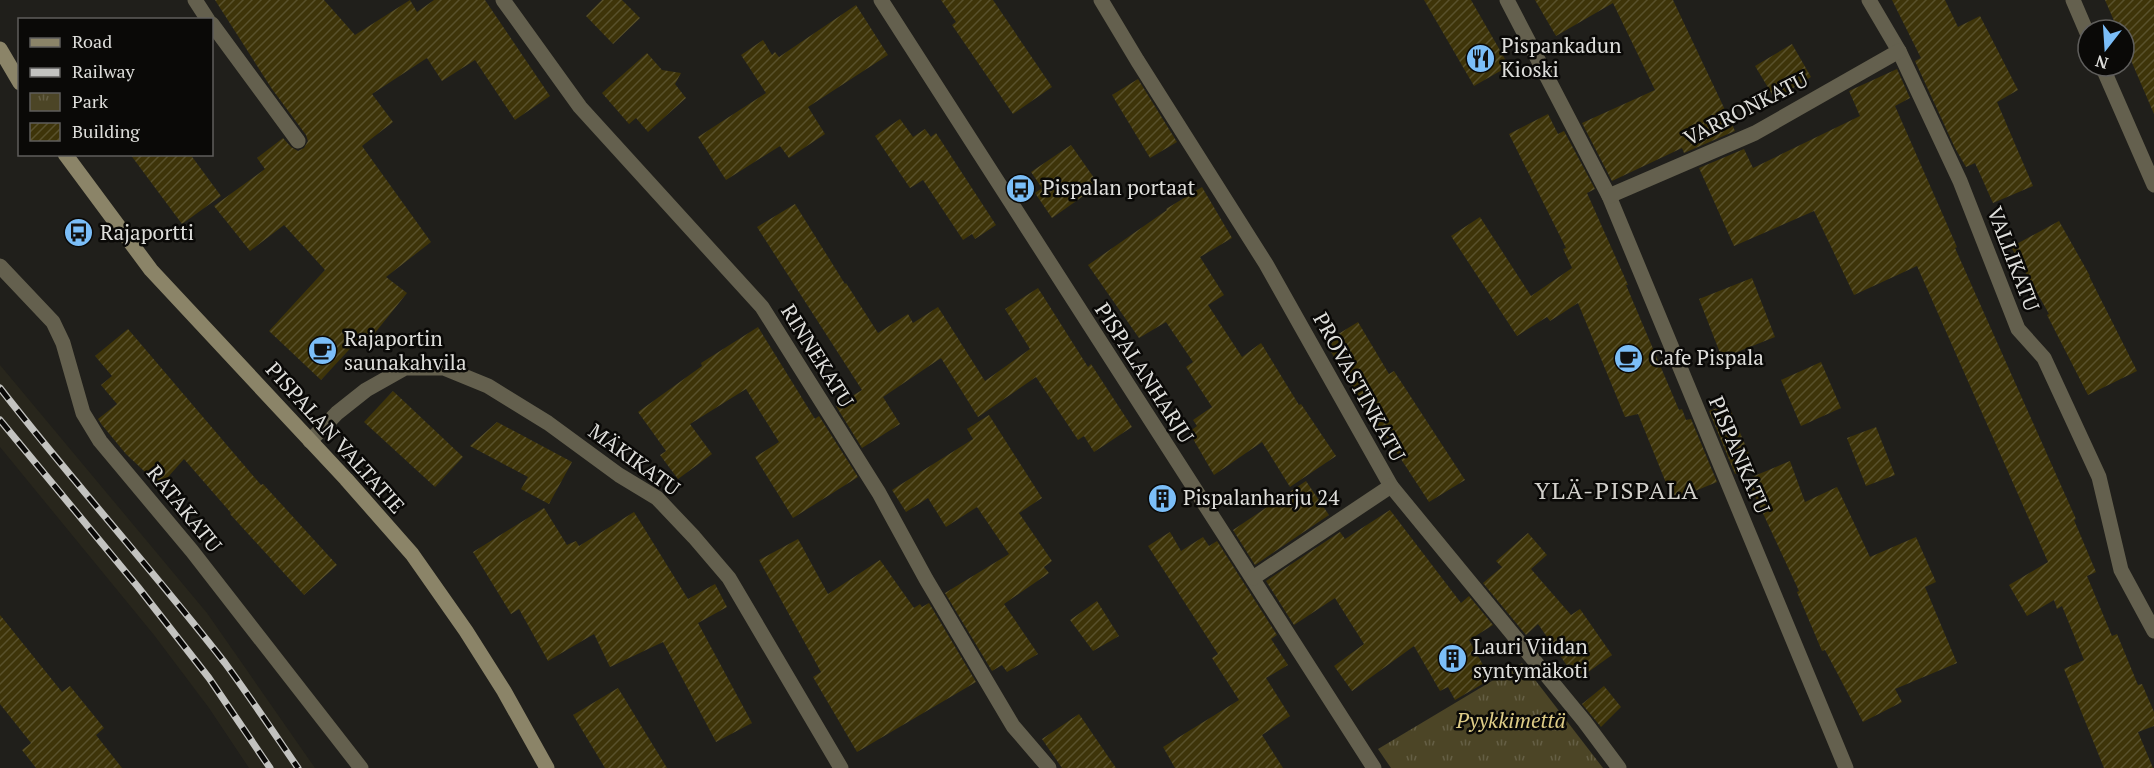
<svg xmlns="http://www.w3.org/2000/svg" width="2154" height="768" viewBox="0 0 2154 768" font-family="'PT Serif',serif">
<defs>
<pattern id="park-tufts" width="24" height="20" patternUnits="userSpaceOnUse" patternTransform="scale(1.5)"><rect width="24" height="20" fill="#4c4526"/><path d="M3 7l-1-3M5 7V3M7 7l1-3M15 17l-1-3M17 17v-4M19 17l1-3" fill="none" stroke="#655f45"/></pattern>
<pattern id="building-hatch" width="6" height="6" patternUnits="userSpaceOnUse" patternTransform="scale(1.5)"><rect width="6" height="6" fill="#3e3409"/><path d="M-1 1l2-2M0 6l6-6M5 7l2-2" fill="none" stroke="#59512c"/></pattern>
</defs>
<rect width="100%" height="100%" fill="#201f1b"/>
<!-- built -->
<path fill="#28261c" d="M0,365L207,613L315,768H249L209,708L154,635L0,447Z"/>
<!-- park -->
<path fill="url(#park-tufts)" d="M1522,663L1603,768H1391L1378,749Z"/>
<!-- building -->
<g fill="url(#building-hatch)">
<path d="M215,0H324L355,35L410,0L417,12L434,0H485L550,96L515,120L475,60L442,81L427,58L372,94L393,122L362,146L431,242L386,277L407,293L366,344L359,339L321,380L269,331L325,270L284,225L250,251L214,206L265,169L257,158L283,138L291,147L298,151L304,148L308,141L306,135L272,89Z"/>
<path d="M602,0H622L640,18L613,44L586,16Z"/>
<path d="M941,0H993L1052,87L1013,114L952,25L956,22Z"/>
<path d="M1424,0H1471L1509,66L1474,86Z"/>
<path d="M1535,0H1673L1735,131L1684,153L1682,148L1612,181L1582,123L1655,90L1613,3L1556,36Z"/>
<path d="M1892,0H1945L1958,27L1980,16L2018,90L1997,102L2033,186L1993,203L1975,163L1966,167L1955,148L1915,61L1921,58Z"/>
<path d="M2105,0H2154V114L2124,44V30H2118Z"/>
<path d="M856,5L888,55L808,107L825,134L789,158L780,146L726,180L698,137L766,93L741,55L763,40L772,55L775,52L779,57Z"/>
<path d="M1792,44L1811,77L1775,99L1755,66Z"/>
<path d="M647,53L662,70L681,73L675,84L686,98L648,132L636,118L629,124L602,93Z"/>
<path d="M1897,69L1910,98L1895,106L1957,247L1955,248L2076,519L2074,520L2096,572L2087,576L2112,636L2117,634L2138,685L2142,684L2154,712V726L2138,732L2153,768H2104L2064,669L2084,660L2062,606L2057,609L2054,600L2027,616L2009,585L2048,562L1917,266L1854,295L1814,211L1734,246L1699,168L1744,149L1753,168L1860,116L1849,91Z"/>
<path d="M1138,79L1177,142L1150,158L1112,95Z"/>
<path d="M1548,114L1558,134L1564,131L1595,189L1587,193L1628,285H1626L1679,410L1682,409L1686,420L1691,419L1717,482L1673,500L1638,414L1625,417L1578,303L1550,321L1547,317L1517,336L1451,236L1480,217L1531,296L1572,268L1563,249L1566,248L1509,134Z"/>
<path d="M900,119L913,137L925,129L931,137L936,133L996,225L975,239L972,234L963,240L923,180L910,188L875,136Z"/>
<path d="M1071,145L1099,185L1052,218L1035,193L1042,188L1031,172Z"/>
<path d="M130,154H190L221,196L182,224Z"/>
<path d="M1202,187L1232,238L1200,257L1224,295L1208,305L1242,357L1261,343L1299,405L1301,404L1336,456L1290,487L1262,442L1214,475L1189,432L1197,426L1193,420L1212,407L1186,367L1193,362L1166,322L1139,338L1088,265L1167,210L1166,209Z"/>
<path d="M795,204L845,284L846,283L878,333L908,314L913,323L938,307L985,381L1030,349L1005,309L1038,288L1088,367L1091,364L1132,427L1094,452L1084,436L1078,440L1036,377L978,417L941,358L883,397L900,424L862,448L836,406L862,390L757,227Z"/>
<path d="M2059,221L2090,276H2089L2137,371L2088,395L2047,315L2049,314L2011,247Z"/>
<path d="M1752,278L1775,337L1722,358L1699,299Z"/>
<path d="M1358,322L1389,374L1394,371L1465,480L1429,502L1380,427L1377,429L1325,342Z"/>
<path d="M758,327L815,419L819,416L858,477L793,518L755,457L779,442L746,389L690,424L712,454L678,479L660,455L666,451L638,412L702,366L701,363Z"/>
<path d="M128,329L261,485L263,484L337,565L304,595L230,514L231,513L184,459L160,486L126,454L102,425L98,419L117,404L101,385L112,376L95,356Z"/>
<path d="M1821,362L1841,408L1801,426L1781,380Z"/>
<path d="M393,391L463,457L435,487L364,422Z"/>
<path d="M1728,404L1754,466L1735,474L1709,411Z"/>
<path d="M989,415L1042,498L1019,513L1052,561L1044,567L1049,573L1004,604L1038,654L1007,672L1002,665L992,671L945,593L1009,554L977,507L946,527L928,498L906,512L892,490L973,439L967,429Z"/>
<path d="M497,422L572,462L549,504L521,489L528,477L470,446Z"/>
<path d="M1876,427L1895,475L1866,486L1847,438Z"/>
<path d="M1790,461L1805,502L1837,487L1870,557L1916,537L1936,582L1925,587L1957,663L1895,689L1902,702L1863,722L1825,650L1822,651L1797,592L1799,591L1747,479Z"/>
<path d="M1306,481L1329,515L1255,565L1233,530Z"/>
<path d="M544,508L567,545L576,541L579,546L634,512L688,599L715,584L727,607L698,623L752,723L716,742L663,642L610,667L594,634L548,661L519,609L511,614L473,552Z"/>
<path d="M1390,510L1461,603L1469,596L1493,625L1469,640L1491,679L1455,700L1448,687L1440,691L1414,646L1352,691L1334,666L1364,644L1335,598L1294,625L1266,581L1340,532L1345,539Z"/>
<path d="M1170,532L1181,551L1203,537L1209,546L1217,541L1277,635L1271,639L1288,665L1266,678L1290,716L1262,735L1283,768H1175L1163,747L1239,700L1212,658L1218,654L1148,546Z"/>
<path d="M1528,533L1547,555L1531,569L1571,615L1580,609L1612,655L1577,680L1538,624L1526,635L1483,583L1502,567L1496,561Z"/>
<path d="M798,539L828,594L880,560L914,608L920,604L922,607L929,603L976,682L857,752L813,677L821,672L759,560Z"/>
<path d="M1097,601L1119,636L1093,651L1070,620Z"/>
<path d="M0,615L62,692L70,686L104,728L96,735L122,768H36L22,750L31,743L0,704Z"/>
<path d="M1604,686L1621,707L1601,727L1582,704Z"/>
<path d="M618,688L667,768H605L573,715Z"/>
<path d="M1079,714L1116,768H1062L1042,739Z"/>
</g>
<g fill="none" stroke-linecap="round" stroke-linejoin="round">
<!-- minor -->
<g stroke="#64604e" stroke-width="15">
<path d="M195,0L208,20"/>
<path d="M503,0L580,107L762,307L879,493L926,579L1013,726L1049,768"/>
<path d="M881,0L1374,768"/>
<path d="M1101,0L1137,60L1266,264L1391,486L1584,721L1619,768"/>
<path d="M1507,0L1609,196L1846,768"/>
<path d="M1869,0L1899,51L1960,181L2018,329L2044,358L2099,477L2121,570L2154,631"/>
<path d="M2073,0L2088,35"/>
<path d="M212,24L298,141"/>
<path d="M2102,66L2154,185"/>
<path d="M1609,196L1755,133L1899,51"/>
<path d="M0,266L53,322L63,343L83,413L100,441L192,551L361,768"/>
<path d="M310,441L337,413L366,390L405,368H444L488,386L548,423L619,475L657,498L694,537L729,578L841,768"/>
<path d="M1253,578L1391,486"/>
</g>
<!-- secondary -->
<g stroke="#8b8468" stroke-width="15">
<path d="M0,49L20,83"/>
<path d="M65,154L151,270L346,479L412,554L466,631L504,691L547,768"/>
</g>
<defs>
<g id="rail">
<path d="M0,388C72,481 152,569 225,663C250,697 274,733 298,768"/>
<path d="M0,420L138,587L209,678L270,768"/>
</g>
</defs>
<!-- rail casing -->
<use href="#rail" stroke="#c3c3c0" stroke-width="7"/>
<!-- rail -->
<use href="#rail" stroke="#0a0907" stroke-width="4.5" stroke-dasharray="14" stroke-linecap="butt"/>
</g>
<!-- icons -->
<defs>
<symbol id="restaurant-disc" viewBox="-11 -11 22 22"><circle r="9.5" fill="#7bbef8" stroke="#0a0907"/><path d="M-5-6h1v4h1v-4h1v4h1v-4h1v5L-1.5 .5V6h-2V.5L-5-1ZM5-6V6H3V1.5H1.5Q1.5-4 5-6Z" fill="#111"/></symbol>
<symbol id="bus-disc" viewBox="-11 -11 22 22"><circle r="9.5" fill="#7bbef8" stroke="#0a0907"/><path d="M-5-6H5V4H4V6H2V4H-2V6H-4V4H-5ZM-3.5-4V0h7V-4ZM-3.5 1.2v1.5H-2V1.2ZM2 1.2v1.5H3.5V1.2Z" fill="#111"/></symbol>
<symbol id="cafe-disc" viewBox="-11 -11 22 22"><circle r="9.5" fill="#7bbef8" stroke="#0a0907"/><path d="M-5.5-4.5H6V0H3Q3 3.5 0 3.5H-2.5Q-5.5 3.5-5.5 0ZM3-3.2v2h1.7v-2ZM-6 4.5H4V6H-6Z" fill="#111"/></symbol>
<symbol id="building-disc" viewBox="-11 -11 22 22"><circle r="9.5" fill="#7bbef8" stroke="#0a0907"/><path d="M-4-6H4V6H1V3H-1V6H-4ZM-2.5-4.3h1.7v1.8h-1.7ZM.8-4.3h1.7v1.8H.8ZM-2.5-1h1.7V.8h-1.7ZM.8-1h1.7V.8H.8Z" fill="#111"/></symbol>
</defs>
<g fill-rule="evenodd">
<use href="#restaurant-disc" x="1464" y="42" width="33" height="33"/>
<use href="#bus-disc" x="1004" y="172" width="33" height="33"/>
<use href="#bus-disc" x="62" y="216" width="33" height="33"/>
<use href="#cafe-disc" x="306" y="334" width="33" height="33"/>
<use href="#cafe-disc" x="1612" y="342" width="33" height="33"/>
<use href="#building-disc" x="1146" y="482" width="33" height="33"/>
<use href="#building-disc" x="1436" y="642" width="33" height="33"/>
</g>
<g text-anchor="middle" stroke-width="5" stroke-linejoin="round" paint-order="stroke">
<!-- poi labels -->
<g font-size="21" fill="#dededb" stroke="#0a0907" text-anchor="start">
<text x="1501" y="53">Pispankadun<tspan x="1501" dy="24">Kioski</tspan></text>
<text x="1042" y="195">Pispalan portaat</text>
<text x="100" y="240">Rajaportti</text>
<text x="344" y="346">Rajaportin<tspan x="344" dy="24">saunakahvila</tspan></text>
<text x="1650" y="365">Cafe Pispala</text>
<text x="1183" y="505">Pispalanharju 24</text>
<text x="1473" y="654">Lauri Viidan<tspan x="1473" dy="24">syntymäkoti</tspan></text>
</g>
<!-- street labels -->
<g font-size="21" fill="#dededb" stroke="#0a0907">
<text transform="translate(1746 109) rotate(-27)" y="7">VARRONKATU</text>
<text transform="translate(2013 259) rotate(69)" y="7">VALLIKATU</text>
<text transform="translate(817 356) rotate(58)" y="7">RINNEKATU</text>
<text transform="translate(1144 373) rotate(57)" y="7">PISPALANHARJU</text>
<text transform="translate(1359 387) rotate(61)" y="7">PROVASTINKATU</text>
<text transform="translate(335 438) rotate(48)" y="7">PISPALAN VALTATIE</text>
<text transform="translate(1739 455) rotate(67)" y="7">PISPANKATU</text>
<text transform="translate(634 460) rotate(36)" y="7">MÄKIKATU</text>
<text transform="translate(184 509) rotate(51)" y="7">RATAKATU</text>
</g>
<!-- park labels -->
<g font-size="21" font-style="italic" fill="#decc87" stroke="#0a0907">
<text x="1511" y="728">Pyykkimettä</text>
</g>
<!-- quarter labels -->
<g font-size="24" letter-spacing="1.5" fill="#d2d0cb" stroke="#0a0907">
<text x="1617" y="499">YLÄ-PISPALA</text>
</g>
</g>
<!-- legend -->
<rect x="18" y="18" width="195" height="138" fill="#0a0907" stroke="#5f5e5c" stroke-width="1.5"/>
<rect x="30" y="38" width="30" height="9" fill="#8b8468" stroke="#5f5e5c" stroke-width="1.5"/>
<text x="72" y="48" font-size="18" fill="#dededb">Road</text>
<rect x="30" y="68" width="30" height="9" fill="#c3c3c0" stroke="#5f5e5c" stroke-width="1.5"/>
<text x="72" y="78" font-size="18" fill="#dededb">Railway</text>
<rect x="30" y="93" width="30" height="18" fill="url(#park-tufts)" stroke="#5f5e5c" stroke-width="1.5"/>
<text x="72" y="108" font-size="18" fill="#dededb">Park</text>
<rect x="30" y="123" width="30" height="18" fill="url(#building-hatch)" stroke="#5f5e5c" stroke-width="1.5"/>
<text x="72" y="138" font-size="18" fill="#dededb">Building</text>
<!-- north arrow -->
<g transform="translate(2106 48) rotate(197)"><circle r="28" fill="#0a0907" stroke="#5f5e5c" stroke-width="1.5"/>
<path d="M0-4.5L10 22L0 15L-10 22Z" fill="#7bbef8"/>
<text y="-9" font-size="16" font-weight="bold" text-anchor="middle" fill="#dededb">N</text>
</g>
</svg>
